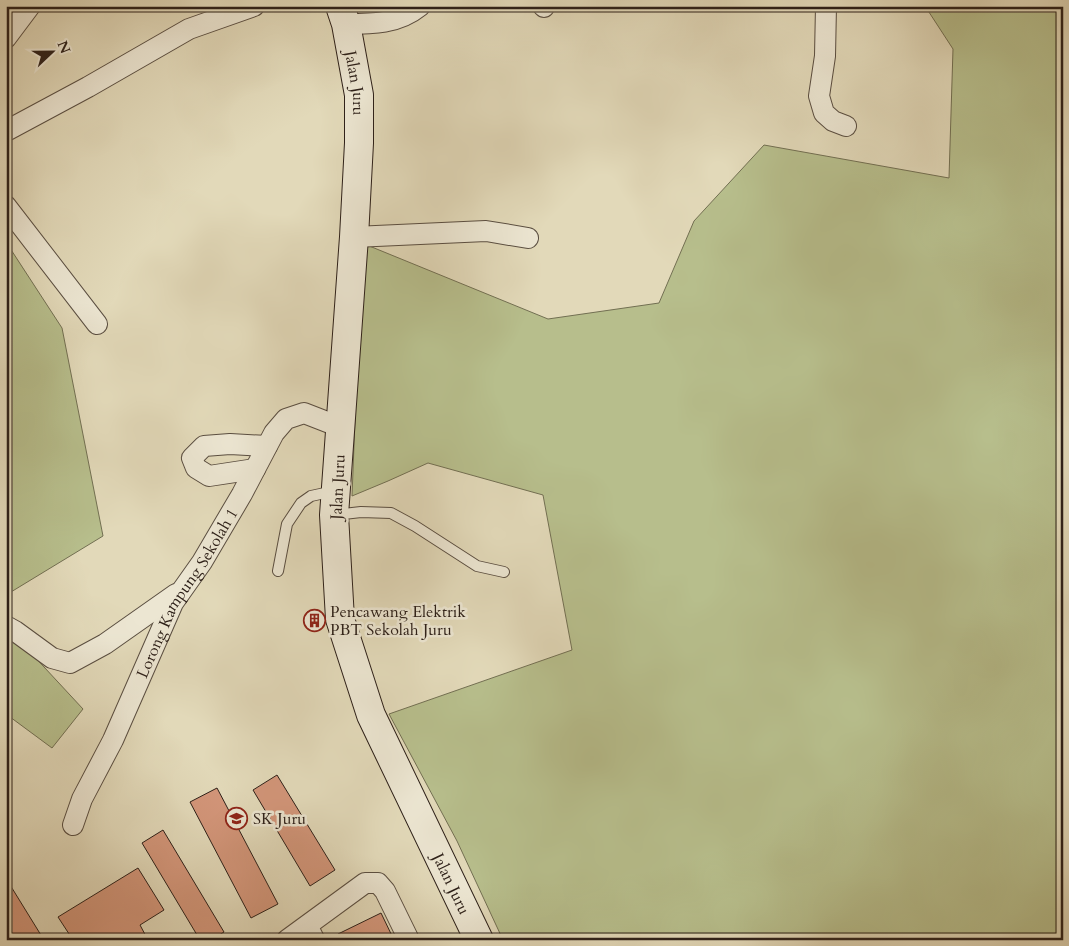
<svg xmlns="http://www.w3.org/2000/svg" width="1069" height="946" viewBox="0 0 1069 946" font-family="Cardo,serif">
<rect width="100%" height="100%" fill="#e2d9b9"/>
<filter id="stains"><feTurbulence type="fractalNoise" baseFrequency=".004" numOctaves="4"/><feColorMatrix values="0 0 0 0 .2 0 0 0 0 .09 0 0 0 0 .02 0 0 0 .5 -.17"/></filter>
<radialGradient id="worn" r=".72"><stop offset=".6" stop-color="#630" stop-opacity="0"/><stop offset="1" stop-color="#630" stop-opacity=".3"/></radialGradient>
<!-- green -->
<g fill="#b7be8c" stroke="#726f52">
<path d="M925,6H1063V940H503L457,841L389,714L572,650L543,495L428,463L388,481L352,496L362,243L548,319L659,303L694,221L764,145L949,178L953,49Z"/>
<path d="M6,242L62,328L103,536L6,595Z"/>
<path d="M6,626L83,709L52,748L6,714Z"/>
</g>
<!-- building -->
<g fill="#d3967a" stroke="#2d2019">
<path d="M318,610L322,627L309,629L307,612Z"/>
<path d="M277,775L335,870L310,886L253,790Z"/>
<path d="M217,788L278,904L251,918L190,802Z"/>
<path d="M163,830L224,932L211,940H200L142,843Z"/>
<path d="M138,868L164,910L140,925L148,940H73L58,917Z"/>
<path d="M7,880L44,940H6V881Z"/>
<path d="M381,913L394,940H341L338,934Z"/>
</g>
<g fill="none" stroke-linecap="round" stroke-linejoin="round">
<defs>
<g id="lane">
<path d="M335,515L361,512L391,513L415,526L477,566L504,572"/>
<path d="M278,571L287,524L301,503L311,496L334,491"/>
<path d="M311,922L320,940"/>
</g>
<g id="street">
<path d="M543,6L544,7"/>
<path d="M826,6L825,56L819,96L824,113L833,121L846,126"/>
<path d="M346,24C372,24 398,24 420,6"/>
<path d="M6,38L30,6"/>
<path d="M6,131L88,87L189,29L254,6"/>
<path d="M6,206L97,324"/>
<path d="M354,237L486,231L528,238"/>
<path d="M255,469L209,476L196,468L192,458L204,446L230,444L267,446"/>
<path d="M6,626L15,631L52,658L70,663L105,644L176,594"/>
<path id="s1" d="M73,825L82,799L113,740L173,603L202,562L242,494L274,433L286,419L304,413L340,427"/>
<path d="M287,940L365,883H378L385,891L409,940"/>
</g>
<g id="secondary">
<path id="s2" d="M340,6L346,24L359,95V143L354,237L334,515L340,619L371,715L479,940"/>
</g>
</defs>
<!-- lane casing -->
<use href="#lane" stroke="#5a4e41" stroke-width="12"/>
<!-- street casing -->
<use href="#street" stroke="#5a4e41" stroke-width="22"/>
<!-- secondary casing -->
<use href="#secondary" stroke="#2d2019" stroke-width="30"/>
<!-- lane -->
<use href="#lane" stroke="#ece6d2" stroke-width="10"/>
<!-- street -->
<use href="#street" stroke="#ece6d2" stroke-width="20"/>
<!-- secondary -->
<use href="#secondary" stroke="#ece6d2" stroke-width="28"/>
</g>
<!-- icons -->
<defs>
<symbol id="building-ring" viewBox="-11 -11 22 22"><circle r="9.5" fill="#ece6d2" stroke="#8f2418" stroke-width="1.5"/><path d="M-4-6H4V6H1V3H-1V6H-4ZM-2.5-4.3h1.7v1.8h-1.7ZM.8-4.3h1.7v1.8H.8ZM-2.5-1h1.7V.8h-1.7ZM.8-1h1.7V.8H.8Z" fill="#8f2418"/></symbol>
<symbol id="school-ring" viewBox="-11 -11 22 22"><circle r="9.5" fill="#ece6d2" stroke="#8f2418" stroke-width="1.5"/><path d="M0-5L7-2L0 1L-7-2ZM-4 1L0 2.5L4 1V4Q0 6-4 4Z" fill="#8f2418"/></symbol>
</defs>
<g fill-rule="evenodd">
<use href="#building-ring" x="302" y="608" width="25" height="25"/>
<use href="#school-ring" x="224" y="806" width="25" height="25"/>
</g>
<g text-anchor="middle" stroke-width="5" stroke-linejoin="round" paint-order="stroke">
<!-- street labels -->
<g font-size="16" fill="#2d2019" stroke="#ece6d2">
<text dy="6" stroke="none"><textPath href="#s2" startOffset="79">Jalan Juru</textPath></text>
<text transform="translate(337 487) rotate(-87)" y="6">Jalan Juru</text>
<text dy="6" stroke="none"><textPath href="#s1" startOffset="259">Lorong Kampung Sekolah 1</textPath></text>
<text dy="6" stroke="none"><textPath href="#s2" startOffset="904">Jalan Juru</textPath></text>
</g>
<!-- poi labels -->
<g font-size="16" fill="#2d2019" stroke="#ece6d2" text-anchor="start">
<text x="330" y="617">Pencawang Elektrik<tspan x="330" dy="18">PBT Sekolah Juru</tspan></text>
<text x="253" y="824">SK Juru</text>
</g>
</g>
<!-- margin -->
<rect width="1069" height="946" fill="none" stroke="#e2d9b9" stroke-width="25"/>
<rect x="8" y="8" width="1054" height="931" fill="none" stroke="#2d2019" stroke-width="2.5"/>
<rect x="12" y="12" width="1044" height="921" fill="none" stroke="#2d2019"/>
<!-- north arrow -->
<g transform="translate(52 52) rotate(68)" stroke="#ece6d2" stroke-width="4" paint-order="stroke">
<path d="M0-4L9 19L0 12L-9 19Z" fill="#2d2019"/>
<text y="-8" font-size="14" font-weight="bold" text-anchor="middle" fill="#2d2019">N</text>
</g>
<rect width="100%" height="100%" filter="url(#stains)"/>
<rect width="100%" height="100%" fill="url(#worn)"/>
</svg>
